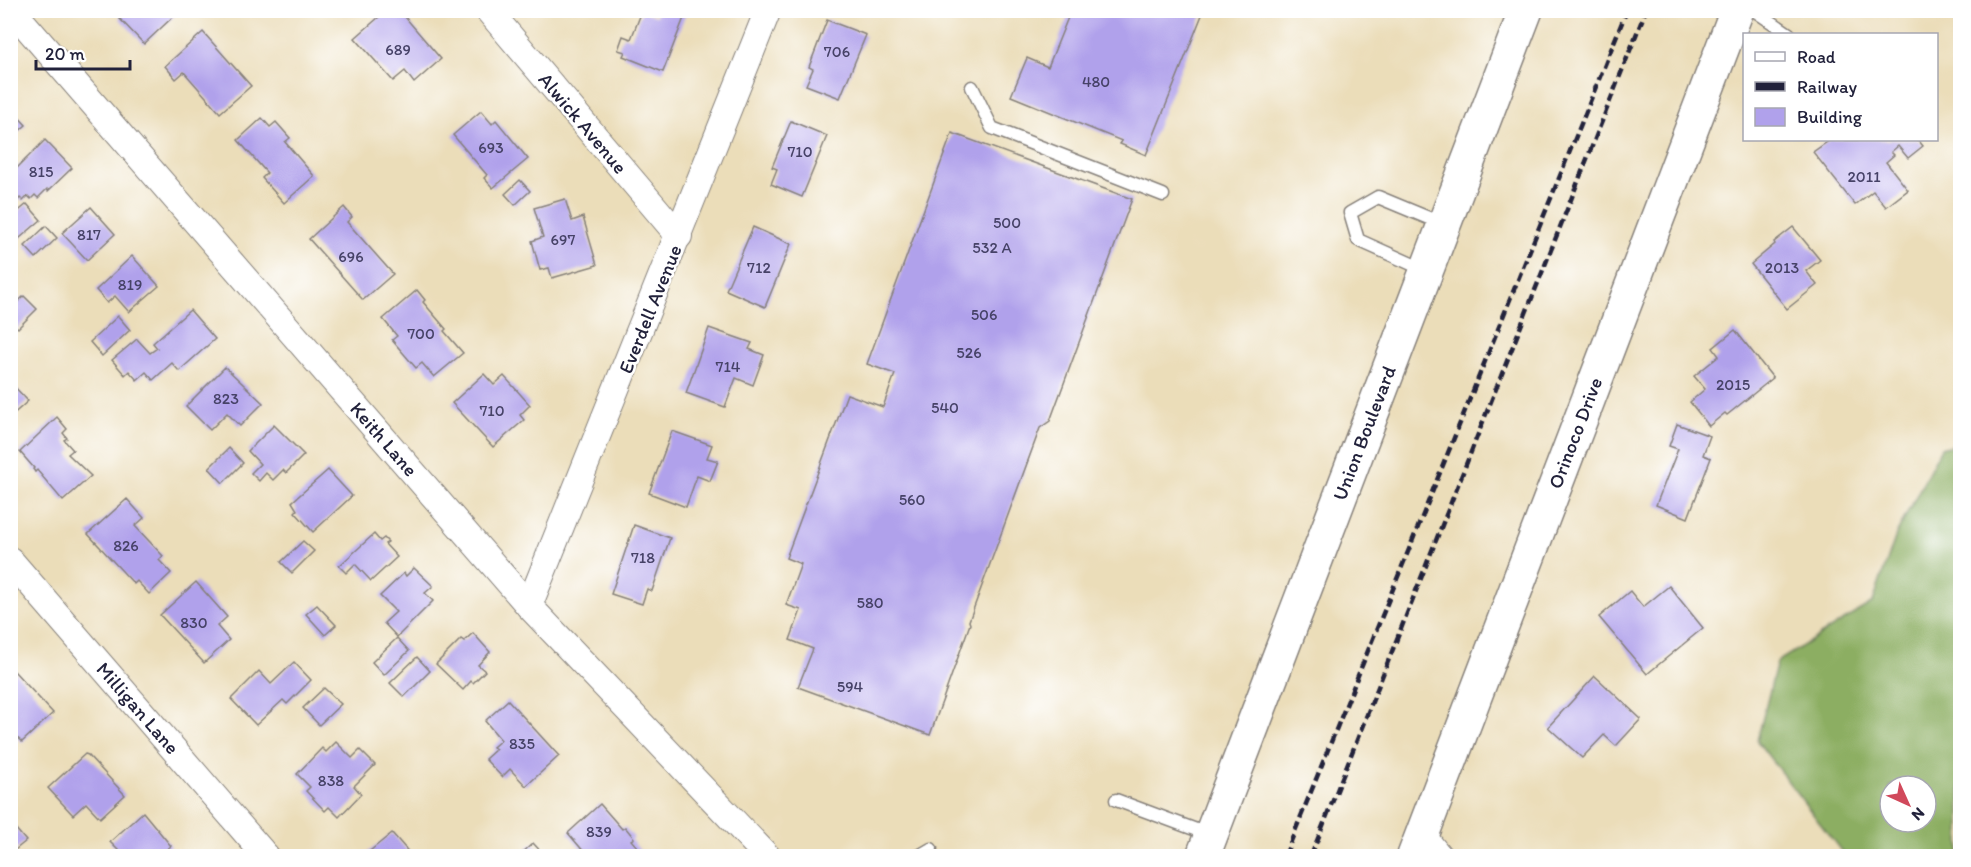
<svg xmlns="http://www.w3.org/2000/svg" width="1971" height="867" viewBox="0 0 1971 867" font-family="Itim,sans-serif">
<rect width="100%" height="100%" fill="#fff"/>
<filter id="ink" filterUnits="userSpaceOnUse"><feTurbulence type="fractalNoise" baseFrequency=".0167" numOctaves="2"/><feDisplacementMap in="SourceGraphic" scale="12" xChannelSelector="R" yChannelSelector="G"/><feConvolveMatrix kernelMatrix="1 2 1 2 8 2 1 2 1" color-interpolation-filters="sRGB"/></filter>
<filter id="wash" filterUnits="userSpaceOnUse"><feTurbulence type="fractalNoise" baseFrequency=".008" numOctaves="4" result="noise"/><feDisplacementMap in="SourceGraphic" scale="24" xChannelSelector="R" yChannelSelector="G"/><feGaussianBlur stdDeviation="1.35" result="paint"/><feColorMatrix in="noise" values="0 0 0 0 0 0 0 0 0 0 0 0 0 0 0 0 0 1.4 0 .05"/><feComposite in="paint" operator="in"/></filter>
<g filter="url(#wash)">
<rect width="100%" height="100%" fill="#ebddb9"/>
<!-- forest -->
<path fill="#8cae62" stroke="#57684e" stroke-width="1.5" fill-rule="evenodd" d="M1960,443V856H1845L1757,741L1777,662L1873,602L1896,535L1941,448ZM1890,786H1926V822H1890Z"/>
<g id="blocks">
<!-- building -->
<g fill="#b0a1eb">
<path d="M128,10H174L177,13L144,44L119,18Z"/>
<path d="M387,10H399L441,59L414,83L405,71L393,81L355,38Z"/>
<path d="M658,10H687L663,72L623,56L625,52L618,50L623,36L631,39L642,11L656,16Z"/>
<path d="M1071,10H1204L1146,155L1120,144L1122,141L1011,96L1027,58L1048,67Z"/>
<path d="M827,20L866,35L840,98L806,85L813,69L809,67Z"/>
<path d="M203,32L251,86L220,113L184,72L176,79L165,66Z"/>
<path d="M10,108L26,125L10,139Z"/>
<path d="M481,111L492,124L496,120L528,159L493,188L484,178L487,175L453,135Z"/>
<path d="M262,118L270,127L276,122L290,138L285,142L314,176L284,203L262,178L267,173L238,140Z"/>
<path d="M791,121L827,136L802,197L771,184L777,169L772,167Z"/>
<path d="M952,133L1132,199L1050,421L1040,428L969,621L970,624L930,735L798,687L813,649L790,640L801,610L786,605L801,564L786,558L847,394L883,407L895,374L867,364Z"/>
<path d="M45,140L72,168L48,191L47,189L38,198L35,195L31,199L28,196L23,201L20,198L16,202L10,196V175Z"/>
<path d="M1830,140H1918L1923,146L1908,158L1898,146L1891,152L1894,155L1886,162L1908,190L1886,207L1873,191L1855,205L1813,152Z"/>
<path d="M520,180L530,191L515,205L505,194Z"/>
<path d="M565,199L572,221L583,217L597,265L552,278L549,268L540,270L532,241L543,237L534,208Z"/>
<path d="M27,204L41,220L14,243L10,239V218Z"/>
<path d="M91,207L115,234L87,260L62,233Z"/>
<path d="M344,207L352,217L347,222L393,274L363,300L309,239Z"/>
<path d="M46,226L57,238L36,258L25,246Z"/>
<path d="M753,227L791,244L765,307L726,290Z"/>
<path d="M1793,227L1820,260L1806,271L1817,285L1787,309L1751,264L1775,244L1774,242Z"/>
<path d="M132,256L159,286L129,312L115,296L107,303L96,290Z"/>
<path d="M417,290L425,300L423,302L446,329L444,331L463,353L434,377L422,363L416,368L392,340L397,336L383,319Z"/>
<path d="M24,296L37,309L18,328L10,321V309Z"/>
<path d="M190,310L215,339L179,371L172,363L153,380L146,372L137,380L129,371L125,375L112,360L137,339L150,353L157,348L153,343Z"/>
<path d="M118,316L130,330L102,356L90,342Z"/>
<path d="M709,328L752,343L749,349L764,355L753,385L736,378L725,407L686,393Z"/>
<path d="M1735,330L1773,378L1727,415L1725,413L1709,426L1690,402L1705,389L1694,376L1719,356L1713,348Z"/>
<path d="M225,367L263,403L240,426L227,413L210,430L186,406Z"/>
<path d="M484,374L494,385L504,376L530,405L520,415L524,420L493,447L452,403Z"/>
<path d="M10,382L28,401L10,417Z"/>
<path d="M57,417L67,429L63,433L67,438L64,440L73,450L68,454L91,476L63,501L37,470L35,472L33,469L34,468L20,452Z"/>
<path d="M1677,424L1710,436L1703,455L1711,458L1688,518L1656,505L1678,449L1669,446Z"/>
<path d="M274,425L304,455L286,473L283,470L273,480L266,473L259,481L251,473L260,464L248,451Z"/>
<path d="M672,431L712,445L707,458L718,461L710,481L697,476L686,507L649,493Z"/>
<path d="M229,448L243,463L223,483L209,468Z"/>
<path d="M328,470L352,496L313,532L295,512L297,510L292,502Z"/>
<path d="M127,499L144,518L135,526L163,556L159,560L171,573L149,594L137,581L134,584L88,534Z"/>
<path d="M634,525L670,538L652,591L647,589L642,604L611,594Z"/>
<path d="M374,534L380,541L384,538L388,542L385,544L397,557L371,581L355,564L346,573L339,566Z"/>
<path d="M303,541L314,551L292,573L281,562Z"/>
<path d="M414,568L433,586L425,593L433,601L397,637L384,623L396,612L380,596L404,573L406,576Z"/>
<path d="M196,582L227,617L217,626L229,640L204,663L160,615Z"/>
<path d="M1669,586L1703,628L1647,674L1599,617L1630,591L1643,607Z"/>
<path d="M317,605L336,625L325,635L306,614Z"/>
<path d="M473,633L490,652L478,665L485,671L473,683L471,681L463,690L436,664L461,639L464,641Z"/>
<path d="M397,638L409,651L384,675L372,662Z"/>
<path d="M417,657L430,671L404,697L390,683Z"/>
<path d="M294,662L311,680L287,704L283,700L256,725L231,699L259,671L271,684Z"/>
<path d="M14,671L53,713L22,742L15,736L10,740V675Z"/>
<path d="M1595,676L1641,719L1616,746L1604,735L1582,758L1548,727Z"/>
<path d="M324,688L341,704L319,725L303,708Z"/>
<path d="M508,700L559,756L526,786L510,769L502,777L485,759L496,749L493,747L501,740L485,721Z"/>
<path d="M336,742L352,758L360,750L375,765L354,786L361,794L339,817L329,807L325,811L306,791L310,787L297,774L322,748L326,752Z"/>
<path d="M85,754L88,755L125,795L100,818L86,803L73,815L48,788Z"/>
<path d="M600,804L622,829L625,827L634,838L631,840L645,856H581L585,853L568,833Z"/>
<path d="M143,812L171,846L159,856H124L110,842Z"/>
<path d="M10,822L26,841L10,854Z"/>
<path d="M392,833L412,856H366L365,855Z"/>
<path d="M533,843L545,856H519Z"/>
</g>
</g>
</g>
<g filter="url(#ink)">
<use href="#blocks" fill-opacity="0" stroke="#86807a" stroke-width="1.5"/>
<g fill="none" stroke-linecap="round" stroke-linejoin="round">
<defs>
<g id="lane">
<path d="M1754,10L1789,34"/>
<path d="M972,87L992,128L1163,195"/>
<path d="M1425,270L1358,240L1350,213L1378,197L1443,224"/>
<path d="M1116,800L1210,835"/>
<path d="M919,856L931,849"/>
</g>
<g id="street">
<path d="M12,10L529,606L767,856"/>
<path d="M488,10L679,236"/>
<path d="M10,560L266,856"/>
<path d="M529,606L768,10"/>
<path d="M1423,836L1439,856"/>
</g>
<g id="secondary">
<path d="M1203,856L1526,10"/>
<path d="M1414,856L1737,10"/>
</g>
</defs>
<!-- lane casing -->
<use href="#lane" stroke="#86807a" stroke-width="15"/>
<!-- street casing -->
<use href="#street" stroke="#86807a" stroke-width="28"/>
<!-- secondary casing -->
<use href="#secondary" stroke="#86807a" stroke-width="36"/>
<!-- lane -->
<use href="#lane" stroke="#fff" stroke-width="12"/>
<!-- street -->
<use href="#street" stroke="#fff" stroke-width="26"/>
<!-- secondary -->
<use href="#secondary" stroke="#fff" stroke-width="33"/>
<!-- rail -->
<g stroke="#22223b" stroke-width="4.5" stroke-dasharray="9 4.5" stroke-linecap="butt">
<path d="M1285,856L1627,10"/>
<path d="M1311,856L1646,10"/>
</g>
</g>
</g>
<g text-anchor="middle" stroke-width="5" stroke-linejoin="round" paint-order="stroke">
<!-- number labels -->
<g font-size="16" fill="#464267">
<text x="398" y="55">689</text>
<text x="837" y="57">706</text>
<text x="1096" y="87">480</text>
<text x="491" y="153">693</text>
<text x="800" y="157">710</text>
<text x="41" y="177">815</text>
<text x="1864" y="182">2011</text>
<text x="1007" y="228">500</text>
<text x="89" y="240">817</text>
<text x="563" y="245">697</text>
<text x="992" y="253">532 A</text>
<text x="351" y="262">696</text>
<text x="759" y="273">712</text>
<text x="1782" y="273">2013</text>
<text x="130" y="290">819</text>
<text x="984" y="320">506</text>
<text x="421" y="339">700</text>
<text x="969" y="358">526</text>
<text x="728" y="372">714</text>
<text x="1733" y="390">2015</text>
<text x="226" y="404">823</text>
<text x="945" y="413">540</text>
<text x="492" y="416">710</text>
<text x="912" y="505">560</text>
<text x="126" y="551">826</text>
<text x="643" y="563">718</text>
<text x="870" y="608">580</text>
<text x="194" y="628">830</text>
<text x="850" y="692">594</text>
<text x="522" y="749">835</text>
<text x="331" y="786">838</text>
<text x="599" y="837">839</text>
</g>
<!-- street labels -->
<g font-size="20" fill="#22223b" stroke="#fff">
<text transform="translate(583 123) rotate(50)" y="7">Alwick Avenue</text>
<text transform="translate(650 309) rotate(-68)" y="7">Everdell Avenue</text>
<text transform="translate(1364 433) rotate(-69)" y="7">Union Boulevard</text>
<text transform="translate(1575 433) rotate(-69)" y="7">Orinoco Drive</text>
<text transform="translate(384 439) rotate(49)" y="7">Keith Lane</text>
<text transform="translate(138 708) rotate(49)" y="7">Milligan Lane</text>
</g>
</g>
<!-- margin -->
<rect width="1971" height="867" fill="none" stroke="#fff" stroke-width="36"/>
<!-- legend -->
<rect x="1743" y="33" width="195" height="108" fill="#ffffff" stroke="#a7a7b1" stroke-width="1.5"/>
<rect x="1755" y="52" width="30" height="9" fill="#ffffff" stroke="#a7a7b1" stroke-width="1.5"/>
<text x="1797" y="63" font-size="18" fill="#22223b">Road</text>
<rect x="1755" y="82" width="30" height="9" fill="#22223b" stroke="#a7a7b1" stroke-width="1.5"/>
<text x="1797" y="93" font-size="18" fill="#22223b">Railway</text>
<rect x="1755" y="108" width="30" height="18" fill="#b0a1eb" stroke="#a7a7b1" stroke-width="1.5"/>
<text x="1797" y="123" font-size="18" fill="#22223b">Building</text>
<!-- north arrow -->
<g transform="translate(1908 804) rotate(135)"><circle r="28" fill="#ffffff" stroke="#a7a7b1" stroke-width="1.5"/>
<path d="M0-4.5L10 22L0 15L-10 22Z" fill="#d1495b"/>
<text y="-9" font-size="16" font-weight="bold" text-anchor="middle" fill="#22223b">N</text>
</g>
<!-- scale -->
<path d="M36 60v9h94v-9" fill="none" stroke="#22223b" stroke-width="3"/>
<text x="45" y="60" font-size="18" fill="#22223b" stroke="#ffffff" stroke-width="4.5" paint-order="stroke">20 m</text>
</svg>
